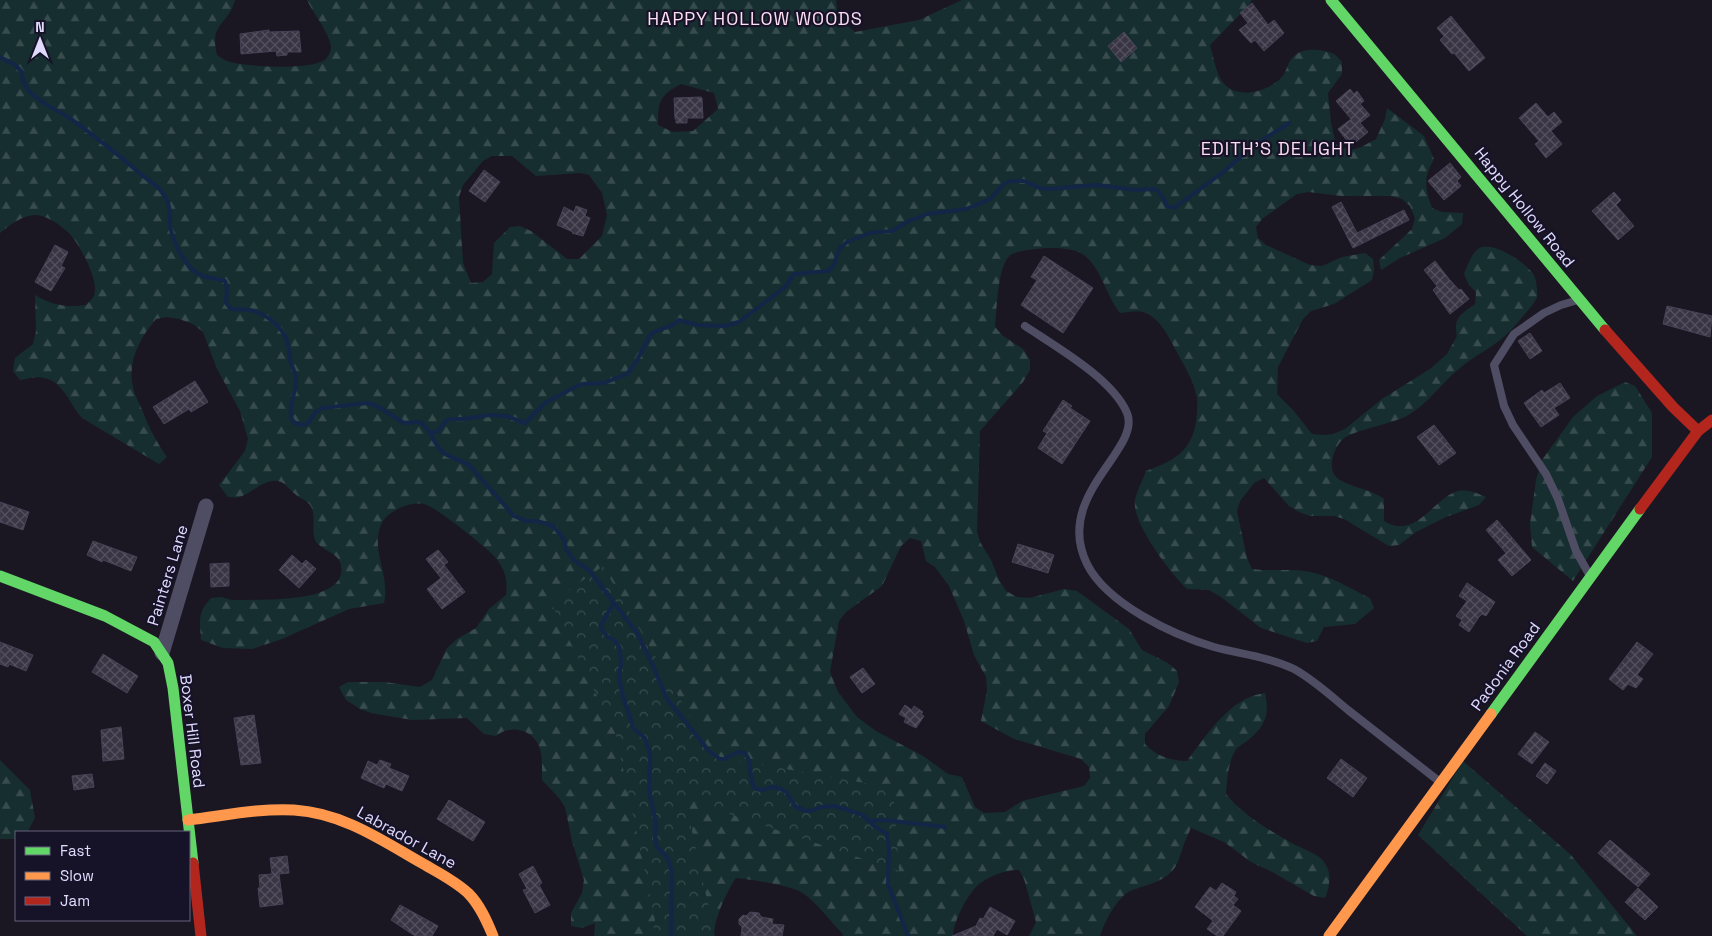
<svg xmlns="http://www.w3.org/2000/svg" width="1712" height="936" viewBox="0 0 1712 936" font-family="'Space Grotesk',sans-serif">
<defs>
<pattern id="forest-firs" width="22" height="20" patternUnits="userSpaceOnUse" patternTransform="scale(1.25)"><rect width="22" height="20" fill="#162e2f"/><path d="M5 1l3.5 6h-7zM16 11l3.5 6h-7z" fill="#384c4e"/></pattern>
<pattern id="park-crowns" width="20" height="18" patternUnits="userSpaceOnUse" patternTransform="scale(1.25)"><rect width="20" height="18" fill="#162e2f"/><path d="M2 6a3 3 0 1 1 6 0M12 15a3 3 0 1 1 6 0" fill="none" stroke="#384c4e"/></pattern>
<pattern id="building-cross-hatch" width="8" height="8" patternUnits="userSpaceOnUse" patternTransform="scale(1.25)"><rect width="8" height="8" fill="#393544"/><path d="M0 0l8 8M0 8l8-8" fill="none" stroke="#555260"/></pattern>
</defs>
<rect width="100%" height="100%" fill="#1a1723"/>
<!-- forest -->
<g fill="url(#forest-firs)" fill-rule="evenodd">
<path d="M0,0H235C228,26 209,22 217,55C220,57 224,60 227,61C243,67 313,71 326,59C328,57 331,51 331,48C331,35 313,13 307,0H836L838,18L855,32L919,20L962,0H1252L1247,7L1210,45C1213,55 1215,68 1220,78C1232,101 1265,93 1280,79C1287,73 1287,62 1294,56C1303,47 1323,49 1334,54C1337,56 1340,60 1342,62V74L1328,93L1331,123L1336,144C1352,155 1361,147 1376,139L1385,119L1387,108L1424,136L1434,159C1423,179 1425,188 1432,208L1442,212L1463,213L1462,224L1445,238L1400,258L1381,270L1379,260L1412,229L1415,218L1410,206L1402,199L1391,196H1341L1309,192L1297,194L1262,219L1256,227L1258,238L1266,245L1310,265L1322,266L1342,257L1365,253L1373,259L1374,270L1372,280L1334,304L1311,311L1303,319L1278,367L1277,394L1293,410L1312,434L1323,435L1333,434L1345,429L1382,399L1430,369L1447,354L1457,336C1453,317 1461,314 1475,304L1476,292L1469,285L1464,274C1468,265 1472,250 1482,247C1496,243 1526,263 1534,275C1536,279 1538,292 1537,297C1536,302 1514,327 1509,332C1496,346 1475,355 1460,368C1442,382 1428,404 1407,416C1391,424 1354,430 1343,439C1334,447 1327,467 1336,477C1345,486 1371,489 1384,499V521C1415,540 1431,502 1455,492C1466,488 1476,493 1486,497L1479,505L1446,517L1416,532L1399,545L1389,546L1344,519L1334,516H1310L1299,512L1289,506L1264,478L1254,483L1240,501L1237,511L1247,558L1252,569C1274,572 1297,567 1318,574C1336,579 1353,590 1370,598L1374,608L1355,624L1324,627L1317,641L1307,643L1261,628L1221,597L1209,590L1187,589C1171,574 1131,522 1135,500C1137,490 1143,480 1146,471C1177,460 1195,449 1197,412C1197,406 1198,399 1196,394C1193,379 1184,366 1177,352C1169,338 1161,318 1143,312C1136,310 1128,312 1120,313C1106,296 1102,269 1084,255C1075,248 1057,248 1046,248C1036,249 1021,250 1012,254C997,262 997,311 995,327L1002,335L1023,349L1030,360V370L1023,382L980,431L977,531L980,542L991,560L999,580L1006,591L1017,597L1030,598L1064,589L1077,591L1129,629L1142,650L1168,663L1177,671L1179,682L1169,706L1145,734V744C1156,756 1171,761 1187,761C1207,735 1230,697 1265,693C1270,715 1265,727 1247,741C1243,744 1237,747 1235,751C1228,763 1227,780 1226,794C1242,814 1267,829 1290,842C1301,849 1320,853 1326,865C1332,874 1329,889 1325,898L1314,896L1274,873L1251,862L1224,842L1191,828C1188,835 1184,842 1182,850C1179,857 1178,865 1172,871C1162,883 1144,885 1130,891C1116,899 1105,921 1100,936H1029L1036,922L1024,879L1019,870C1006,869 990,876 979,884C968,893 953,922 953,936H843L842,933C830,921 813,897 797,890C784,885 751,879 736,878C726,892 714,920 714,936H594L595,923L582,928L571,926V913L582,893L584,880L572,841L565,807L559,798L542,780C542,768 543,754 538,744C530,728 509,725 496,736L484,734L467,718L412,720L371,713L360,709L346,700L339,687L348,682H385L420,687L432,680L447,648L457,639L476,628L489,609L506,595C507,586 507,580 504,572C502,567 498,560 494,556C486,547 438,509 427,505C414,500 391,509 383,521C368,547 391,575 384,603L349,609L282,639L252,649L223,648L201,640C200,621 197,613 211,598L221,597L232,600C255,599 354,606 340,562C335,550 315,549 314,536C312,525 317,511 308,503C305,499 299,498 295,494C291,491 286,484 281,482C266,476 253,493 239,497C236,498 231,497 228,497L219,485L245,451L248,439L240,411L217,369L203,332L193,324L179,319L167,317L156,319C140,338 127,361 133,387C134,395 140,404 143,412C150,430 156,441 167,457L159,464L82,418C70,405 64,382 44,378C37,376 27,379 20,380L13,371L15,358L33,344L36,331L35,295C51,305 68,308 86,305C88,303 92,299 94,296C100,281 79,243 68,232C60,225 46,214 34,215C22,216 9,225 0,233ZM681,84L714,93L718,109L693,131L673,132L658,125C658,101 660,95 681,84ZM492,156H512L536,176L580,173L589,175L602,193L607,215L602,236L579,259H567L531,231L520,226L510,227L494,243L492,274L483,282L471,283L463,263L459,197L463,185L483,161ZM910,538L921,541L926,561L935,567L949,586L964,621L974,655L986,677L987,690L981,721L1014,739L1081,759L1089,767L1090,778L1084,786L1022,801L1005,812L984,813L975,807L962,777L948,774L923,756L876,731L857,717L838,692L830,672L839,621L846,612L882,586L901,546Z"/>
<path d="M1625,382L1635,386L1652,413V457L1573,581L1532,547L1530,524L1536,480L1542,460L1573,417L1597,396Z"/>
<path d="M0,760L30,790L35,818L28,831L16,832L15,839H0Z"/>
<path d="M1463,761L1571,855L1637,936H1527L1418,835Z"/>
</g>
<!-- park -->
<path fill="url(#park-crowns)" d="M603,566L713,756L893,788L899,871L685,799L715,936H652L655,920L616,735L551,603Z"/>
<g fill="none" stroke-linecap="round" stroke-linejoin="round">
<!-- stream -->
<g stroke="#132648" stroke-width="4">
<path d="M0,57L15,65L22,72C22,80 24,86 30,92C41,104 58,110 71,119C96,137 120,156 143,176C152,182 163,190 167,200C171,209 169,217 170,226C173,242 186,271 203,276C210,278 218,279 225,281L227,287L226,303L231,309C237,310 244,309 250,310C265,313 282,326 287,341C289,347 289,354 290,360C292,368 297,374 296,382C296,395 279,426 305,425L309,422L314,414L322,408L368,403L377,406L404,423L420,422C434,433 430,438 439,448C446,458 461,459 470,466L514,516L526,521H537L553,526L564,539L566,549L575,561L589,570L637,633L650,659L667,699L709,751L720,759H724L738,752L745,753C754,763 747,780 756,789L762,790L773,787L781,789L786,792L796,807L807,811H811L821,807L835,806L860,814L864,816L874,826L887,834L889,849L888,884L908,936"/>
<path d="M431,432H437L447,420L451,419H464L489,415L506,416L525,423L545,403L575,387L582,384L604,383L627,374L636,362L650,335C660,327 669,330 679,320L697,325L725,326L739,322L785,287L794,274L828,271L834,265L839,249L847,242L870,233L892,231L909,221L927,214L966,209L979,204L990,199L1004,184L1010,181H1024L1040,188L1049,189L1096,185L1136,190L1153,189L1157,190L1162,196L1167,206L1174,208L1226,170L1250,148L1289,123"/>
<path d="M613,604L602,624L601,629L608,637L614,640L620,648L621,664L619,677L623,697L634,729L645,738L650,753L649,790L656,823L655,840L657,847L668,858L672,873L671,936"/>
<path d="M869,821L885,820L945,827"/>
</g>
</g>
<!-- building -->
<g fill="url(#building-cross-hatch)" stroke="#474256">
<path d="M1252,3L1268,25L1274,20L1284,33L1264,51L1255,40L1251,43L1239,30L1248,23L1240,13Z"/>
<path d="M1451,16L1485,58L1469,71L1454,53L1452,54L1440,40L1444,36L1437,28Z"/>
<path d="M269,30V32L299,31L301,52H287V55L277,56L276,51L241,54L240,34Z"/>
<path d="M1124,32L1137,48L1121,62L1108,46Z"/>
<path d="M1350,89L1354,94L1357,91L1364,101L1360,104L1370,115L1360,123L1368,132L1351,146L1338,129L1351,119L1336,101Z"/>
<path d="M701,97L702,98L703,118H687V123H676V119H675L674,98Z"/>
<path d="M1536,103L1548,117L1554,112L1562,122L1551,131L1562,144L1546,158L1535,144L1539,141L1519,118Z"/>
<path d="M1450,163L1461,177L1457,181L1461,186L1444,200L1428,181Z"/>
<path d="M484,170L500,182L485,202L469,191Z"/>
<path d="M1614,192L1621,200L1616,205L1634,226L1618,240L1592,211Z"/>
<path d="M1341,202L1357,233L1404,210L1409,220L1353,248L1332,207Z"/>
<path d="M576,206L587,210L585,216L590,218L583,236L572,233L573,232L557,225L564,207L574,212Z"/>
<path d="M55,245L68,252L61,266L65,268L51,291L35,282Z"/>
<path d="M1044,256L1093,288L1063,333L1021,305L1037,280L1031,277Z"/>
<path d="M1435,261L1449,279L1459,290L1461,289L1469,299L1450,314L1433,290L1437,286L1424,270Z"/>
<path d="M1667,306L1712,316L1710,337L1663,324Z"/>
<path d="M1530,333L1542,351L1530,359L1518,341Z"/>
<path d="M195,381L208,402L191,412L189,409L164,424L153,407Z"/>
<path d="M1560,383L1570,398L1554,408L1559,415L1541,427L1524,403L1542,390L1544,393Z"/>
<path d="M1063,400L1072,406L1070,408L1090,421L1062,464L1038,448L1047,433L1043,431Z"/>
<path d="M1434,425L1456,453L1439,465L1417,437Z"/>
<path d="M0,502L29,512L23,530L0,522Z"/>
<path d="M1497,520L1531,560L1512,576L1498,560L1506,553L1486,530Z"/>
<path d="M93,541L137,557L131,571L103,560L102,562L87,555Z"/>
<path d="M1018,544L1054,555L1048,573L1012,562Z"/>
<path d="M438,550L448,562L444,565L465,592L442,609L427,589L441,578L426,559Z"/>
<path d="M292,555L302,564L306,560L316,569L299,588L279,570Z"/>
<path d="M229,563V586L211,587L210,564Z"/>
<path d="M1467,583L1495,602L1486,616L1482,614L1479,617L1469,632L1459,625L1462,620L1456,616L1467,601L1459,596Z"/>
<path d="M0,642L33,655L26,671L9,664L8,667L0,664Z"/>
<path d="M1637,642L1653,654L1637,675L1643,679L1636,688L1628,684L1623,690L1609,679Z"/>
<path d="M103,654L138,676L127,693L92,672Z"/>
<path d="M863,668L875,684L862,693L850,677Z"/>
<path d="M905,705L912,710L914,706L923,712L921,714L924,716L916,728L904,722L906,718L899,714Z"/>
<path d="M254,715L261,763L241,765L234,718Z"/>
<path d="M121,727L124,759L103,761L101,730Z"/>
<path d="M1535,732L1549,742L1532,764L1518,754Z"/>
<path d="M1341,759L1367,778L1353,797L1327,778Z"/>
<path d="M380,760L391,764L389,768L409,776L402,791L386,784L384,788L361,778L368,761L377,765Z"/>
<path d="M1545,763L1556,771L1547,784L1536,776Z"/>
<path d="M92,774L94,787L74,790L72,776Z"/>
<path d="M449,800L485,822L473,841L437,819Z"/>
<path d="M1610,840L1650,874L1638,887L1598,853Z"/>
<path d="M287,856L289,873L279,874L283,904L260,907L258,888H260L259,875L272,874L270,858Z"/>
<path d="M533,866L542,883L539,885L550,905L535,913L523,890L527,889L519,874Z"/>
<path d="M1222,883L1236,892L1234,896L1238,899L1233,905L1241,911L1223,936H1217L1207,929L1213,921L1195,907L1210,887L1216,891Z"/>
<path d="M1638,888L1658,907L1645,920L1625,902Z"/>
<path d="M400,905L438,926L432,936H415L391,920Z"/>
<path d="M990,907L1015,921L1007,935L997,929L993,936H952L976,926L980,918L983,919Z"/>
<path d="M750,912L759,913L761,917L773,919L772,924L784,925L782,936H741L742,927L739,924V919L743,915L746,916Z"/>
</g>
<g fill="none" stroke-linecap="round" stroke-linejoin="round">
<!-- lane -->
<g stroke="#4f4d63" stroke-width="8">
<path d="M1578,300L1561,305L1544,313L1514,334L1494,365L1504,406L1513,425L1546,474L1558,499L1576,551L1590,576"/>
<path d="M1025,326C1055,346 1113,379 1127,413C1142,450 1053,495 1087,564C1107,604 1173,635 1214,647C1240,654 1269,657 1294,669C1314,680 1331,696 1348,710C1379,734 1409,758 1440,782"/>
</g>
<!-- street -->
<path stroke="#4f4d63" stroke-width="15" d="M162,653L206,506"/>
<!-- fast -->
<g stroke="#63d668" stroke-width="11">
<path d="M1331,0L1605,330"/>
<path d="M0,576L105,616L154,642L168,663L173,688L193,863"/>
<path d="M1491,714L1640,509"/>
</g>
<!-- slow -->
<g stroke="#ff974d" stroke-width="11">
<path d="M188,820C223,816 259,808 294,810C342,813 380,839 420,862C437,872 454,880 468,893C480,905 487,921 493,936"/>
<path d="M1329,936L1491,714"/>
</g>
<!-- jam -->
<g stroke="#b3261e" stroke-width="11">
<path d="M1605,330L1673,407L1698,431"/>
<path d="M1640,509L1698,431L1712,420"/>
<path d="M193,863L201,936"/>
</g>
</g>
<g text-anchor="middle" stroke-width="4.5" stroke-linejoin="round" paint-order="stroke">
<!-- street labels -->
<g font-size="16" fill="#e0dbfd" stroke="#161228">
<text transform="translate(1525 207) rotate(51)" y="6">Happy Hollow Road</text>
<text transform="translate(167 575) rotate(-73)" y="6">Painters Lane</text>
<text transform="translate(1505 666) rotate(-54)" y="6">Padonia Road</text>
<text transform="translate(193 731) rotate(83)" y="6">Boxer Hill Road</text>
<text transform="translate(407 837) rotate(29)" y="6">Labrador Lane</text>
</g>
<!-- neighbourhood labels -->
<g font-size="18" letter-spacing="1" fill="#fdddf0" stroke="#161228">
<text x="755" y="25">HAPPY HOLLOW WOODS</text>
<text x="1278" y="155">EDITH'S DELIGHT</text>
</g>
</g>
<!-- legend -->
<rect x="15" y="831" width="175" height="90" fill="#161228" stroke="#67627d"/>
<rect x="25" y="847" width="25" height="8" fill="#63d668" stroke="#67627d"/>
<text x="60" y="856" font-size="15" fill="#e0dbfd">Fast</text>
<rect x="25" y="872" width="25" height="8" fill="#ff974d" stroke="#67627d"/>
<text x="60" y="881" font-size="15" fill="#e0dbfd">Slow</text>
<rect x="25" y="897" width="25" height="8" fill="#b3261e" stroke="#67627d"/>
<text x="60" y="906" font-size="15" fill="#e0dbfd">Jam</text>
<!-- north arrow -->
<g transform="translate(40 40)" stroke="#161228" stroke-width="4" paint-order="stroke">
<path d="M0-4L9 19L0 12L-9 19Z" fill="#e0dbfd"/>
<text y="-8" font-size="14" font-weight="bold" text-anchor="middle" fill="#e0dbfd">N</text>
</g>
</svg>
